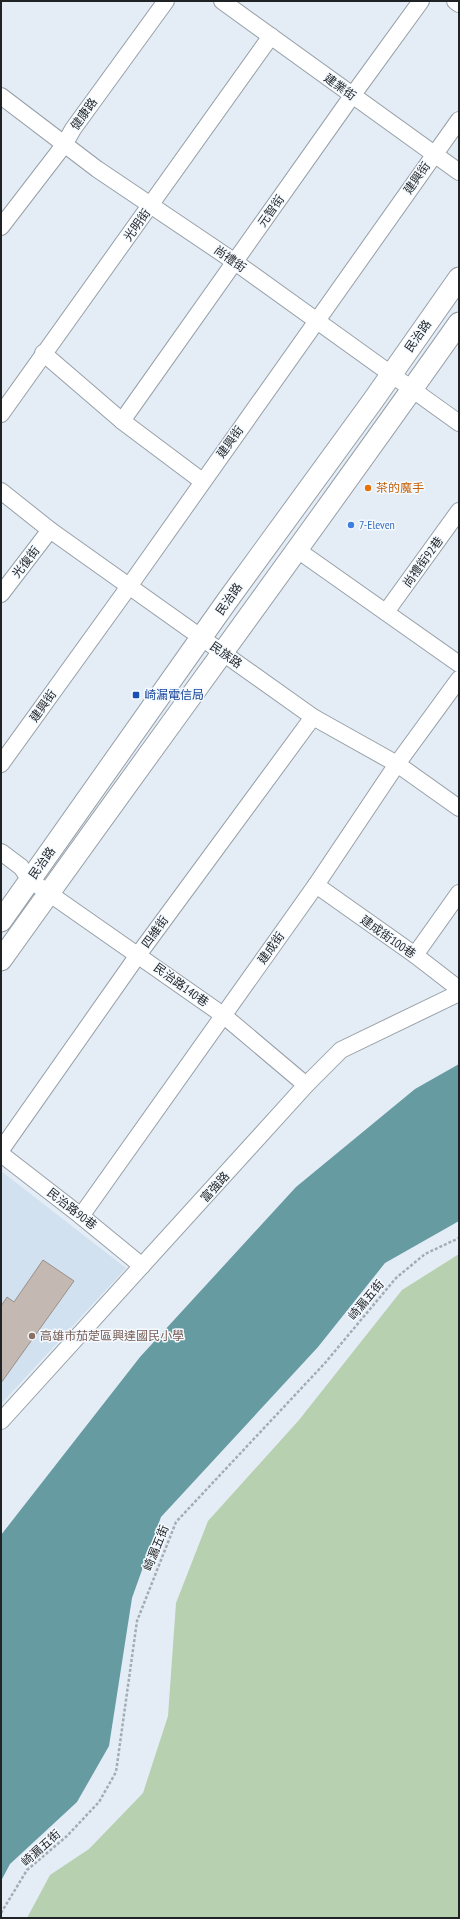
<svg xmlns="http://www.w3.org/2000/svg" width="460" height="1919" viewBox="0 0 460 1919" font-family="'PT Sans Narrow','Noto Sans TC',sans-serif">
<rect width="100%" height="100%" fill="#e4edf6"/>
<!-- built -->
<path fill="#d2e1f0" d="M1,1171L126,1268L1,1404Z"/>
<!-- green -->
<path fill="#b7d0af" d="M459,1254V1918H27L50,1875L89,1849L143,1793L168,1716L176,1603L208,1521L299,1420L402,1290Z"/>
<!-- water -->
<path fill="#669ba1" d="M459,1064V1221L385,1263L318,1347L161,1517L132,1598L109,1746L77,1802L10,1864L1,1881V1535L140,1357L296,1187L415,1089Z"/>
<!-- building -->
<path fill="#c3b9b2" stroke="#998f88" d="M43,1260L74,1281L1,1383V1306L7,1297L14,1302Z"/>
<g fill="none" stroke-linecap="round" stroke-linejoin="round">
<defs>
<g id="minor">
<path d="M222,1L459,172"/>
<path d="M455,1L459,4"/>
<path d="M1,96L97,169L235,262L459,423"/>
<path d="M1,227L64,145L73,129L166,1"/>
<path d="M43,353L122,421L202,481"/>
<path d="M1,414L271,36"/>
<path d="M122,421L352,96L421,1"/>
<path d="M1,491L50,530L313,717L397,764L459,808"/>
<path d="M296,549L459,664"/>
<path d="M1,594L50,530"/>
<path d="M386,612L459,511"/>
<path d="M1,764L130,585L459,120"/>
<path d="M1,852L21,867L30,880L223,1015L306,1085"/>
<path d="M316,885L415,955L459,989"/>
<path d="M415,955L459,893"/>
<path d="M1,1150L138,955L313,717"/>
<path d="M1,1154L81,1216L142,1266"/>
<path d="M81,1216L316,885L397,764L459,679"/>
<path d="M1,1421L306,1085L341,1050L459,993"/>
</g>
<g id="major">
<path d="M1,921L227,601L372,402L459,278"/>
<path d="M1,960C153,747 308,537 459,323"/>
</g>
</defs>
<!-- minor casing -->
<use href="#minor" stroke="#97a0a8" stroke-width="18"/>
<!-- major casing -->
<use href="#major" stroke="#97a0a8" stroke-width="23"/>
<!-- path -->
<path stroke="#a4acb3" stroke-width="2.5" stroke-dasharray="3 2" stroke-linecap="butt" d="M1,1913L27,1870L67,1836L99,1802L116,1772L137,1621L176,1522L325,1363L396,1278L425,1254L459,1238"/>
<!-- minor -->
<use href="#minor" stroke="#fff" stroke-width="16"/>
<!-- major -->
<use href="#major" stroke="#fff" stroke-width="21"/>
</g>
<!-- markers -->
<circle fill="#e8710a" stroke="#f4faff" stroke-width="1.5" cx="368" cy="488" r="4"/>
<circle fill="#3f7fe0" stroke="#f4faff" stroke-width="1.5" cx="351" cy="525" r="4"/>
<rect fill="#1a4fb4" stroke="#f4faff" stroke-width="1.5" x="132" y="691" width="8" height="8" rx="2"/>
<circle fill="#8d6e63" stroke="#f4faff" stroke-width="1.5" cx="32" cy="1336" r="4"/>
<g text-anchor="middle" stroke-width="3" stroke-linejoin="round" paint-order="stroke">
<!-- street labels -->
<g font-size="12" fill="#1f2326" stroke="#f4faff">
<text transform="translate(340 87) rotate(36)" y="4">建業街</text>
<text transform="translate(84 114) rotate(-55)" y="4">健康路</text>
<text transform="translate(417 178) rotate(-55)" y="4">建興街</text>
<text transform="translate(271 211) rotate(-55)" y="4">元智街</text>
<text transform="translate(137 225) rotate(-54)" y="4">光明街</text>
<text transform="translate(230 259) rotate(35)" y="4">尚禮街</text>
<text transform="translate(418 336) rotate(-55)" y="4">民治路</text>
<text transform="translate(230 442) rotate(-54)" y="4">建興街</text>
<text transform="translate(26 562) rotate(-52)" y="4">光復街</text>
<text transform="translate(423 562) rotate(-54)" y="4">尚禮街92巷</text>
<text transform="translate(229 599) rotate(-55)" y="4">民治路</text>
<text transform="translate(226 655) rotate(35)" y="4">民族路</text>
<text transform="translate(43 706) rotate(-54)" y="4">建興街</text>
<text transform="translate(42 863) rotate(-55)" y="4">民治路</text>
<text transform="translate(155 932) rotate(-54)" y="4">四維街</text>
<text transform="translate(388 937) rotate(35)" y="4">建成街100巷</text>
<text transform="translate(271 948) rotate(-54)" y="4">建成街</text>
<text transform="translate(181 985) rotate(36)" y="4">民治路140巷</text>
<text transform="translate(215 1187) rotate(-48)" y="4">富強路</text>
<text transform="translate(72 1209) rotate(38)" y="4">民治路90巷</text>
<text transform="translate(366 1300) rotate(-50)" y="4">崎漏五街</text>
<text transform="translate(156 1548) rotate(-68)" y="4">崎漏五街</text>
<text transform="translate(41 1848) rotate(-42)" y="4">崎漏五街</text>
</g>
<!-- food labels -->
<g font-size="12" fill="#c56008" stroke="#f4faff" text-anchor="start">
<text x="376" y="492">茶的魔手</text>
</g>
<!-- shop labels -->
<g font-size="12" fill="#366cbe" stroke="#f4faff" text-anchor="start">
<text x="359" y="529">7-Eleven</text>
</g>
<!-- transit labels -->
<g font-size="12" fill="#164399" stroke="#f4faff" text-anchor="start">
<text x="144" y="699">崎漏電信局</text>
</g>
<!-- education labels -->
<g font-size="12" fill="#785e54" stroke="#f4faff" text-anchor="start">
<text x="40" y="1340">高雄市茄萣區興達國民小學</text>
</g>
</g>
<!-- border -->
<rect width="460" height="1919" fill="none" stroke="#1f2326" stroke-width="4"/>
</svg>
